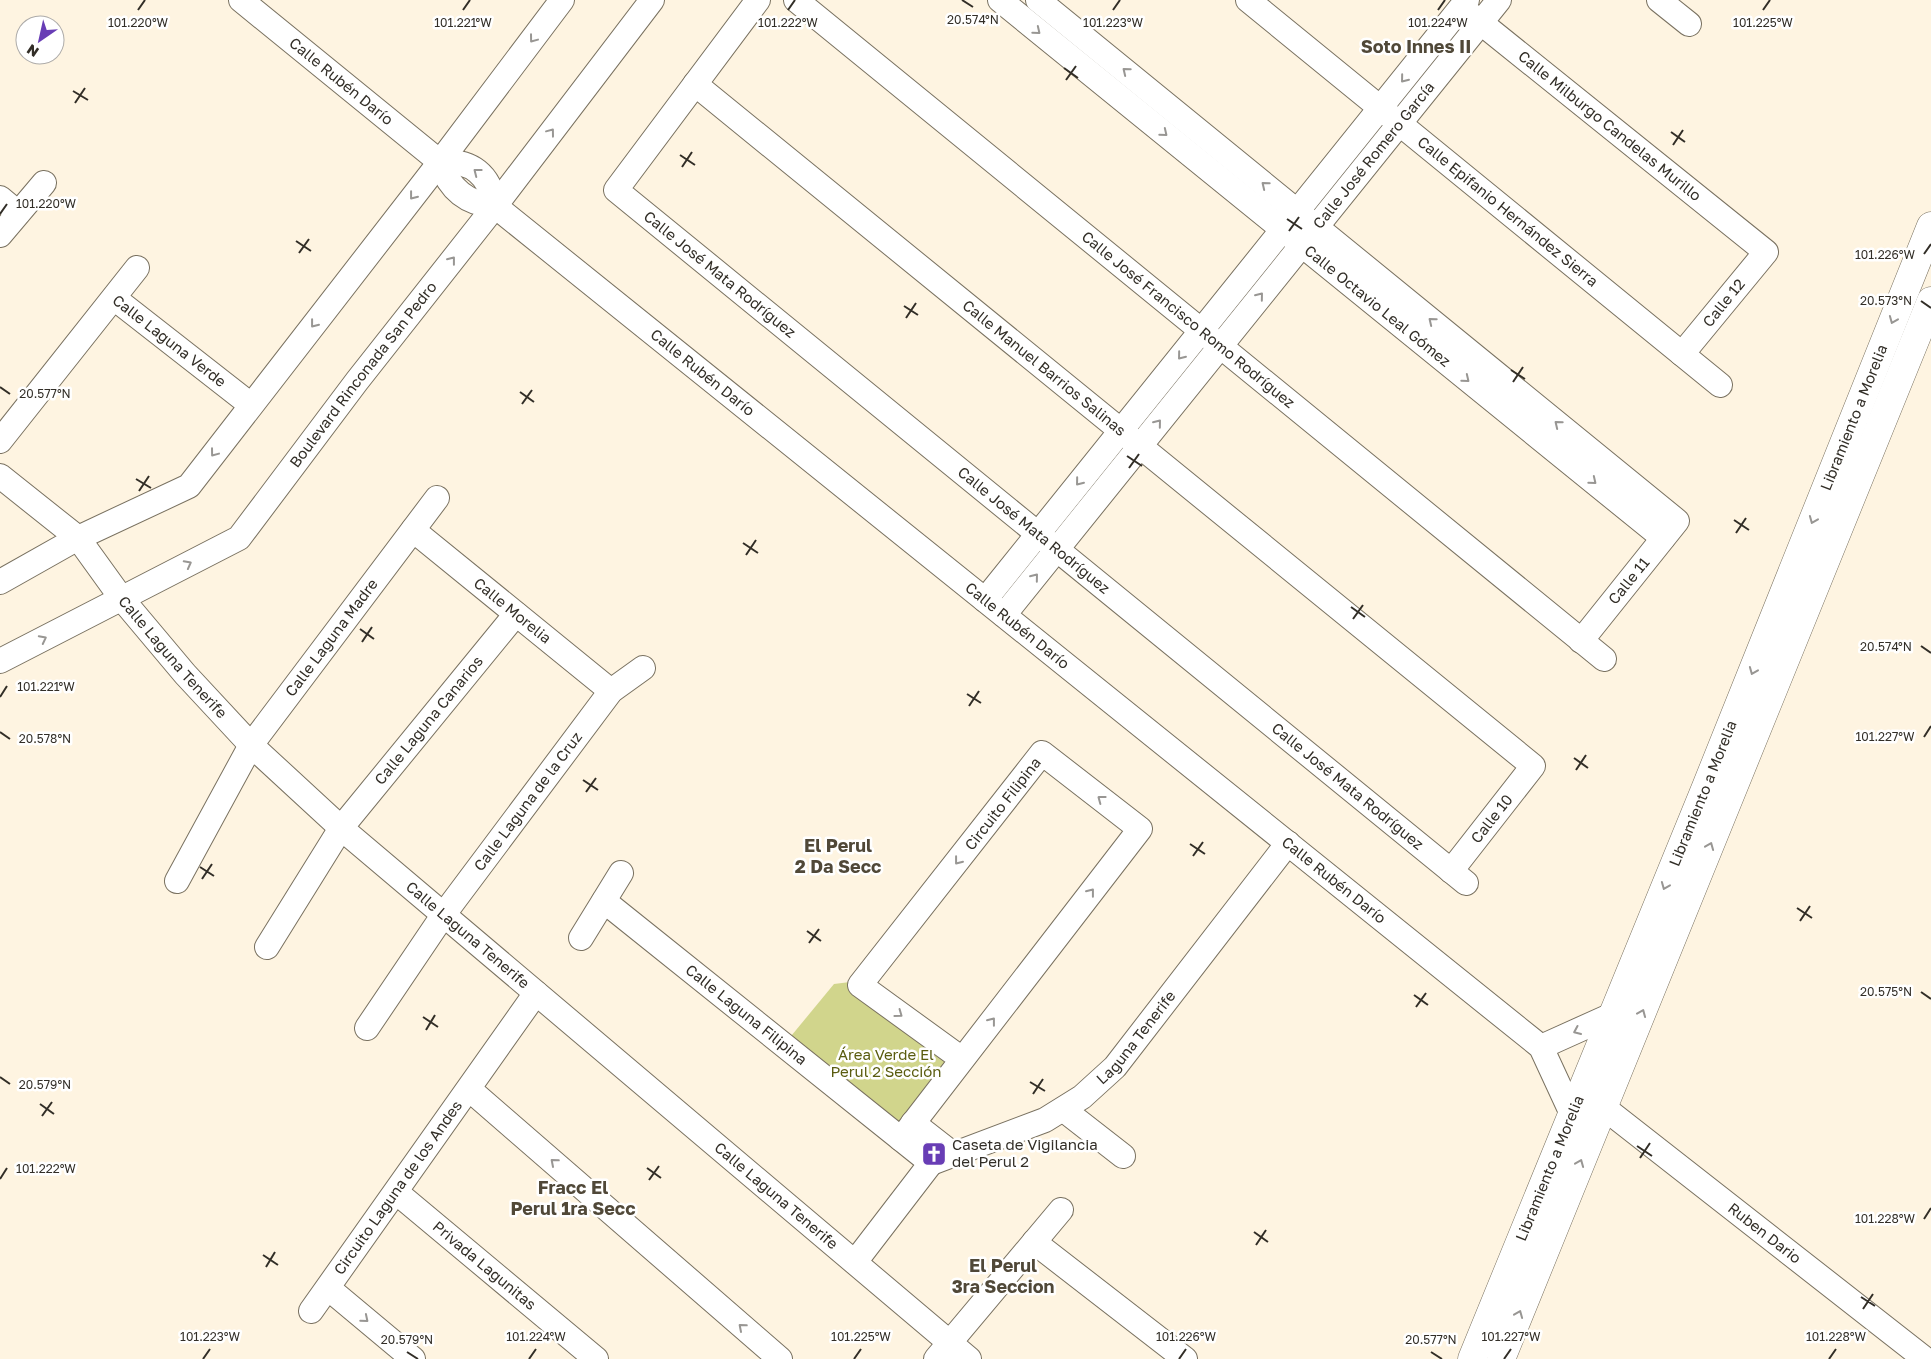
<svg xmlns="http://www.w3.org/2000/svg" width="1931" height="1359" viewBox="0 0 1931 1359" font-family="'Golos Text',sans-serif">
<rect width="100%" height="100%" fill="#fef4e1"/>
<!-- park -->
<path fill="#d1d58c" d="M850,982L952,1058L899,1131L787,1041L834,984Z"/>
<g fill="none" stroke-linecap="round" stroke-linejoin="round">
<defs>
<g id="minor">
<path id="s1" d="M241,0L440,162C449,189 467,204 495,206L1541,1047L1572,1114"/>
<path id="s2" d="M758,0L616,190L1466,883"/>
<path id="s3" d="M796,0L1604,659"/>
<path id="s4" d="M1000,0L1663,538"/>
<path d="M1038,0L1677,521L1581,641"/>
<path id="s5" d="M1248,0L1720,385"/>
<path d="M1659,0L1689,24"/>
<path id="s6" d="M1470,14L1766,252L1682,354"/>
<path id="s7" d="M695,84L1533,766L1451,871"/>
<path d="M440,162C471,160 490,174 495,206"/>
<path d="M0,198L18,213"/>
<path d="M0,235L44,183"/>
<path id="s8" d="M114,298L251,405"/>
<path d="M0,441L137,268"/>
<path id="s9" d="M0,476L78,538L122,599L185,674L251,745L341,828L969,1359"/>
<path id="s10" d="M413,530L611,691"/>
<path d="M0,582L78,538L189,486L440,162L562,0"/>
<path d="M985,600L1467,0"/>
<path id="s11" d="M1004,615L1499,0"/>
<path id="s12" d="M0,661L239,538L357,381L495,206L652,0"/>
<path id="s13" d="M177,881L251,745L437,498"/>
<path id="s14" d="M604,901L931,1163"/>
<path d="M581,938L621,873"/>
<path id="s15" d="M267,947L341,828L516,614"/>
<path id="s16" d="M367,1028L444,914L611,691L643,668"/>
<path d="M1541,1047L1612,1015"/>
<path d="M469,1089L780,1359"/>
<path id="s17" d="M1603,1107L1925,1359"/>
<path d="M1064,1110L1123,1156"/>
<path d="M913,1123L954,1155"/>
<path d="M901,1139L1140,829L1042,753L860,985L962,1059"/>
<path id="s18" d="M931,1163L1045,1120L1082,1097L1115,1067L1288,843"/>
<path id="s19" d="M396,1192L596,1359"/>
<path d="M1034,1242L1185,1359"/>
<path d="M855,1262L931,1163"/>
<path d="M328,1288L413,1359"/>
<path id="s20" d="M311,1311L536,993"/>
<path d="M936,1359L1061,1210"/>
</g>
<g id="highway">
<path id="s21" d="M1472,1359L1706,787L1931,226"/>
<path d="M1501,1359L1931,301"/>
</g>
</defs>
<!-- minor casing -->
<use href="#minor" stroke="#797160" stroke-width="26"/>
<!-- highway casing -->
<use href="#highway" stroke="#797160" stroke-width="29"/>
<!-- minor -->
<use href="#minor" stroke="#fff" stroke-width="24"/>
<!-- highway -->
<use href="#highway" stroke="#fff" stroke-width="28"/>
</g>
<!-- one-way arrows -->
<defs><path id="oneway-chevron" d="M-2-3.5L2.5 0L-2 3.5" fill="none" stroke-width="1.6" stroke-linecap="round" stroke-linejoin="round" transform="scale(1.25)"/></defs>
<g stroke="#989693">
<use href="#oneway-chevron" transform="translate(1037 31) rotate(39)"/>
<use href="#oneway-chevron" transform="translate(533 39) rotate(127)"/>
<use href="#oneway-chevron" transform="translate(1126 71) rotate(-141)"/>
<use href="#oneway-chevron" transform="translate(1404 79) rotate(129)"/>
<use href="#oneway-chevron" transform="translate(551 132) rotate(-53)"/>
<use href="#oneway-chevron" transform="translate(1164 133) rotate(39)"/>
<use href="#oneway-chevron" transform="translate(477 172) rotate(-142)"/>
<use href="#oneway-chevron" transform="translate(1265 185) rotate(-141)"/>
<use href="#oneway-chevron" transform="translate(413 196) rotate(128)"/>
<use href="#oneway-chevron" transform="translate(452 260) rotate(-52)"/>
<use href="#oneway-chevron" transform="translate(1260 296) rotate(-51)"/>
<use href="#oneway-chevron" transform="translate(1893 320) rotate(112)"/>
<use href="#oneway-chevron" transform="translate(1432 321) rotate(-141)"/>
<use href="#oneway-chevron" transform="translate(314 324) rotate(128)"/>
<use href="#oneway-chevron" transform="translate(1181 356) rotate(129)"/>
<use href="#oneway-chevron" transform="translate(1466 379) rotate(39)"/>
<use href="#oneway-chevron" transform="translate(1158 423) rotate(-51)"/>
<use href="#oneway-chevron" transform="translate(1558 424) rotate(-141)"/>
<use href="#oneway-chevron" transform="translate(214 453) rotate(127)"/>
<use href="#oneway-chevron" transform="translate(1593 481) rotate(39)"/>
<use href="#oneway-chevron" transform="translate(1079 482) rotate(129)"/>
<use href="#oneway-chevron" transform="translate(1813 520) rotate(112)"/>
<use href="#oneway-chevron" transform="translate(188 564) rotate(-28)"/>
<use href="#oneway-chevron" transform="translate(1035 577) rotate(-51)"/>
<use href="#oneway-chevron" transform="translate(43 639) rotate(-27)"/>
<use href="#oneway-chevron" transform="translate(1753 671) rotate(112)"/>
<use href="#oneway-chevron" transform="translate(1101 799) rotate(-143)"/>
<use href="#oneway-chevron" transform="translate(1710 846) rotate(-68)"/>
<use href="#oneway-chevron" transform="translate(958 861) rotate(128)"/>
<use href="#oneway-chevron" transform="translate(1665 886) rotate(112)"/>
<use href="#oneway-chevron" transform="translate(1091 892) rotate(-52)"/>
<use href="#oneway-chevron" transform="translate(1642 1013) rotate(-67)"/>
<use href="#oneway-chevron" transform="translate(899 1014) rotate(36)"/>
<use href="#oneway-chevron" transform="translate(992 1021) rotate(-52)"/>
<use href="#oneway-chevron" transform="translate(1577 1031) rotate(156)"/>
<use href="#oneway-chevron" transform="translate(554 1162) rotate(-139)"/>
<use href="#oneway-chevron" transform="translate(1580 1163) rotate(-68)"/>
<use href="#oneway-chevron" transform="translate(1519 1314) rotate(-68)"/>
<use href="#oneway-chevron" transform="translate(365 1319) rotate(40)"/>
<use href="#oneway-chevron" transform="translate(742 1327) rotate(-139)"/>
</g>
<!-- ticks -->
<path fill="none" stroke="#322e27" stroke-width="2" d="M962,0L973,7M138,10L145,0M463,10L470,0M788,10L795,0M1113,10L1120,0M1438,10L1445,0M1763,10L1770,0M1064,68L1078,78M1066,80L1076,66M73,91L88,100M75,103L85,88M1671,132L1685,142M1673,145L1683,130M680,155L695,165M682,167L692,152M0,214L7,204M1287,219L1302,229M1289,231L1299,217M296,241L311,251M299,253L309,239M1924,254L1931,244M1921,301L1931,308M904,306L918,315M906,318L916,303M1511,370L1525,379M1513,382L1523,367M0,387L10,394M520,392L534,402M522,404L532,390M1127,456L1142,466M1129,468L1139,454M136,479L151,488M139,491L149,476M1734,520L1749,530M1736,533L1746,518M743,543L758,553M746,555L756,540M1351,607L1365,617M1353,619L1363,605M360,629L374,639M362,642L372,627M1921,646L1931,653M967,694L981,703M0,697L7,686M969,706L979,691M0,732L10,739M1924,737L1931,726M1574,758L1588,768M1576,770L1586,755M583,780L598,790M586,792L596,778M1190,844L1205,854M1193,856L1203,842M200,867L214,876M202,879L212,864M1797,908L1812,918M1800,921L1810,906M807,931L821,941M809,943L819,929M1921,992L1931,999M1414,995L1428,1005M1416,1007L1426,993M423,1017L438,1027M426,1030L435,1015M0,1077L10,1084M1030,1082L1045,1091M1033,1094L1043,1079M40,1104L54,1114M42,1116L52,1102M1637,1146L1652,1156M1640,1158L1650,1143M647,1168L661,1178M0,1179L7,1168M649,1180L659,1166M1924,1219L1931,1208M1254,1232L1268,1242M1256,1245L1266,1230M263,1255L278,1265M266,1267L275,1252M1861,1297L1875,1306M1863,1309L1873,1294M407,1352L418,1359M1431,1352L1442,1359M203,1359L210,1349M529,1359L536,1349M854,1359L861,1349M1179,1359L1186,1349M1504,1359L1511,1349M1829,1359L1836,1349"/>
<!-- icons -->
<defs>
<symbol id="church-square" viewBox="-11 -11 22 22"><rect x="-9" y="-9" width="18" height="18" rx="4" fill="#683db5" stroke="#fff"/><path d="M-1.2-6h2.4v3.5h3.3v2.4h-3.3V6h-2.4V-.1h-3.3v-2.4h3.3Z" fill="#fff"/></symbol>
</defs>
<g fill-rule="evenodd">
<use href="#church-square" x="920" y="1140" width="28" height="28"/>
</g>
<g text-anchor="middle" stroke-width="5" stroke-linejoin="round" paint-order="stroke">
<!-- street labels -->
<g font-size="15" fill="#322e27" stroke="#fff">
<text dy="5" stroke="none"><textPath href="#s1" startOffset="129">Calle Rubén Darío</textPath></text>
<text dy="5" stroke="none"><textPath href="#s6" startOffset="179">Calle Milburgo Candelas Murillo</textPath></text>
<text dy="5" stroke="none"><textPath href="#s11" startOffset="590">Calle José Romero García</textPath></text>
<text dy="5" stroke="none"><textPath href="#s5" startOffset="335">Calle Epifanio Hernández Sierra</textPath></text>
<text dy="5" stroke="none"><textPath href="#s2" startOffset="371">Calle José Mata Rodríguez</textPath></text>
<text transform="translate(1724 303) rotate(-51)" y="5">Calle 12</text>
<text dy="5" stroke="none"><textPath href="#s4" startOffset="486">Calle Octavio Leal Gómez</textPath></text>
<text dy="5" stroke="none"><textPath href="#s3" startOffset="506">Calle José Francisco Romo Rodríguez</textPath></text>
<text dy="5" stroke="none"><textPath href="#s8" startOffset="70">Calle Laguna Verde</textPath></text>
<text dy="5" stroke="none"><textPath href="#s7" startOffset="450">Calle Manuel Barrios Salinas</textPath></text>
<text dy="5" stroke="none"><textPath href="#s1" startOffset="598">Calle Rubén Darío</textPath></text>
<text dy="5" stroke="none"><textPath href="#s12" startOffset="474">Boulevard Rinconada San Pedro</textPath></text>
<text dy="5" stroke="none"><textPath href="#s21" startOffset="1016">Libramiento a Morelia</textPath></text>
<text dy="5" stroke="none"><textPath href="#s2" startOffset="776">Calle José Mata Rodríguez</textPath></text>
<text transform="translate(1629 581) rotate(-51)" y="5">Calle 11</text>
<text dy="5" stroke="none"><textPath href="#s10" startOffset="128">Calle Morelia</textPath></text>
<text dy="5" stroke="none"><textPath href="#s1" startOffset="1002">Calle Rubén Darío</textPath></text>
<text dy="5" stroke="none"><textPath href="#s13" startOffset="289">Calle Laguna Madre</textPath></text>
<text dy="5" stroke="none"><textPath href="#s9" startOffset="252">Calle Laguna Tenerife</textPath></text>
<text dy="5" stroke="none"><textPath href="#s15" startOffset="279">Calle Laguna Canarios</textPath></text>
<text dy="5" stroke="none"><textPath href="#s2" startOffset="1181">Calle José Mata Rodríguez</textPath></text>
<text dy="5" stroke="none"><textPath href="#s21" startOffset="611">Libramiento a Morelia</textPath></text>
<text dy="5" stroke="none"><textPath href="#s16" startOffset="278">Calle Laguna de la Cruz</textPath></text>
<text transform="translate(1003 804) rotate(-52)" y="5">Circuito Filipina</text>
<text transform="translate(1492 819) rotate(-52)" y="5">Calle 10</text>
<text dy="5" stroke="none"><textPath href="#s1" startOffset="1408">Calle Rubén Darío</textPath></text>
<text dy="5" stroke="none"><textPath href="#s9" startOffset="658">Calle Laguna Tenerife</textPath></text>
<text dy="5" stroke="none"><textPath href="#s14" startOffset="182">Calle Laguna Filipina</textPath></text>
<text dy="5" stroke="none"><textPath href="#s18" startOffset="246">Laguna Tenerife</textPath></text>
<text dy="5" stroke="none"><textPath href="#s21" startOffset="206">Libramiento a Morelia</textPath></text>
<text dy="5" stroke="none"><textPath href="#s20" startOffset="151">Circuito Laguna de los Andes</textPath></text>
<text dy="5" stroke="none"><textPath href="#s9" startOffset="1062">Calle Laguna Tenerife</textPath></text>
<text dy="5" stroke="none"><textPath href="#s17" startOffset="205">Ruben Dario</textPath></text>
<text dy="5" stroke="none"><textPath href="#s19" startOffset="115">Privada Lagunitas</textPath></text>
</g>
<!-- park labels -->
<g font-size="15" fill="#5a5c0f" stroke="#fff">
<text x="886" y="1060">Área Verde El<tspan x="886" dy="17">Perul 2 Sección</tspan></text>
</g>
<!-- poi labels -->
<g font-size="15" fill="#322e27" stroke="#fff" text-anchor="start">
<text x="952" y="1150">Caseta de Vigilancia<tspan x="952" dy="17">del Perul 2</tspan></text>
</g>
<!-- quarter labels -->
<g font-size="18" font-weight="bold" fill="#504838" stroke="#fff">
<text x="1416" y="53">Soto Innes II</text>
<text x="838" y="852">El Perul<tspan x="838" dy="21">2 Da Secc</tspan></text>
<text x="573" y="1194">Fracc El<tspan x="573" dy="21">Perul 1ra Secc</tspan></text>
<text x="1003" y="1272">El Perul<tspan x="1003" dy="21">3ra Seccion</tspan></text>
</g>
</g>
<g font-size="12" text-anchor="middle" fill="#322e27" stroke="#fff" stroke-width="5" stroke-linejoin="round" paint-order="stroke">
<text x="973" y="24">20.574°N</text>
<text x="138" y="27">101.220°W</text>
<text x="463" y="27">101.221°W</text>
<text x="788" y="27">101.222°W</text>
<text x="1113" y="27">101.223°W</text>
<text x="1438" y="27">101.224°W</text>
<text x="1763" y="27">101.225°W</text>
<text x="46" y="208">101.220°W</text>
<text x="1885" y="259">101.226°W</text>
<text x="1886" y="305">20.573°N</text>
<text x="45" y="398">20.577°N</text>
<text x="1886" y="651">20.574°N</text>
<text x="46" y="691">101.221°W</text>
<text x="1885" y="741">101.227°W</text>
<text x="45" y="743">20.578°N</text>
<text x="1886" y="996">20.575°N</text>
<text x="45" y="1089">20.579°N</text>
<text x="46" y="1173">101.222°W</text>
<text x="1885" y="1223">101.228°W</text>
<text x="210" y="1341">101.223°W</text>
<text x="536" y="1341">101.224°W</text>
<text x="861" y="1341">101.225°W</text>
<text x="1186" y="1341">101.226°W</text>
<text x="1511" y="1341">101.227°W</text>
<text x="1836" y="1341">101.228°W</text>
<text x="407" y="1344">20.579°N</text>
<text x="1431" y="1344">20.577°N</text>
</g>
<!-- north arrow -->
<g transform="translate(40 40) rotate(214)"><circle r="24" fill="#ffffff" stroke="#adaba9"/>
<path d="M0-4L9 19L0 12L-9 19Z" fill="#683db5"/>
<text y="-8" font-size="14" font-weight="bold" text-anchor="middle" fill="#322e27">N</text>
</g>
</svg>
